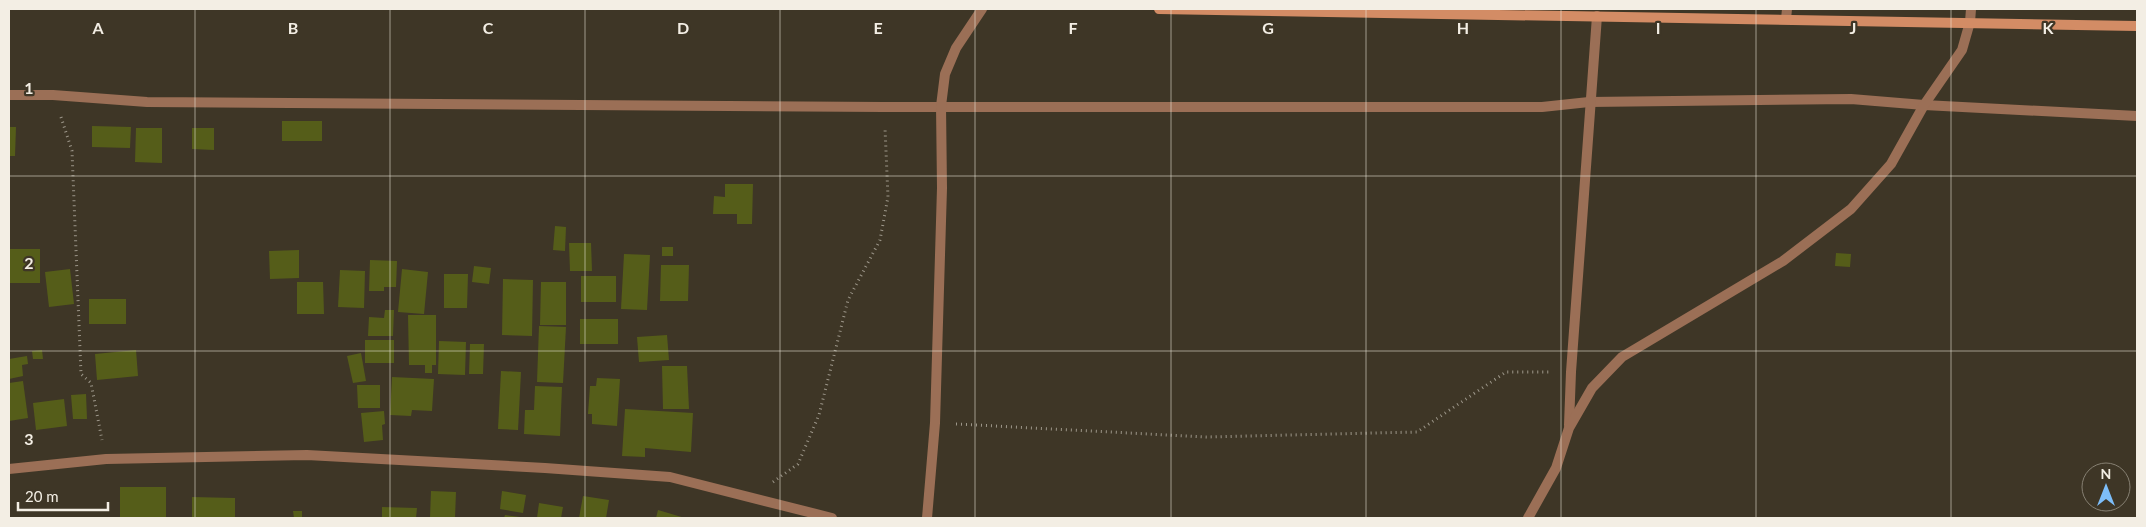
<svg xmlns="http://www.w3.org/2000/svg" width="2146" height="527" viewBox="0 0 2146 527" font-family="Lato,sans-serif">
<rect width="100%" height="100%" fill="#3e3626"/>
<!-- building -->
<g fill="#555d19">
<rect x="282" y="121" width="40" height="20"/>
<path d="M92,126L131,127L130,148L92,147Z"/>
<path d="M9,127H16L15,156H9Z"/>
<path d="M136,128H162V163L135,162Z"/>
<path d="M192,128H214V150L192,149Z"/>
<path d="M725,184H753L752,224H737V214H713L714,196L725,197Z"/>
<path d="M555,226L566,227L565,251L553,250Z"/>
<path d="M569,243H591L592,271H570Z"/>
<rect x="662" y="247" width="11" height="9"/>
<rect x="9" y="249" width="31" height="34"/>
<path d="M299,250V278L270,279L269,251Z"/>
<path d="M1836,253L1851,254L1850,267L1835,266Z"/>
<path d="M624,254L650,255L647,310L621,309Z"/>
<path d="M370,260L397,261L396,287H384V291H369Z"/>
<path d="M661,265H689L688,301H660Z"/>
<path d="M474,266L491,268L489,284L472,282Z"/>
<path d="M70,269L74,304L49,307L45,272Z"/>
<path d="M402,269L428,272L424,314L398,312Z"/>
<path d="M340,270L365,271L364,308L338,307Z"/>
<path d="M444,274H468L467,308H444Z"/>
<rect x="581" y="276" width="35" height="26"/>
<path d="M503,279L533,280L532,336L502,335Z"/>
<path d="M297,282H323L324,314H297Z"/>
<path d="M541,282H566V325H540Z"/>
<rect x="89" y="299" width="37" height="25"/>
<path d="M385,310H394L393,336H368L369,317L384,318Z"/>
<path d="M408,315H436V365H432V373H425V365H409Z"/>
<rect x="580" y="319" width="38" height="25"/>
<path d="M539,326L566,327L563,383L537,382Z"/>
<path d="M667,335L669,360L639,362L637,337Z"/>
<rect x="365" y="340" width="29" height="23"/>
<path d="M439,341L466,342L465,375L438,374Z"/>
<path d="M470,344H484L483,374H469Z"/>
<path d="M42,350L43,359H33L32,351Z"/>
<path d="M136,350L138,376L97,380L95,354Z"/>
<path d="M361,353L366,381L353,383L347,356Z"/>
<path d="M27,356L28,364L22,365L23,376L9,379V359Z"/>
<path d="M662,366H687L689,409H663Z"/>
<path d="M501,371L521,372L518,430L498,429Z"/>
<path d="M392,377L434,379L432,411L412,410L411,416L390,415Z"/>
<path d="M597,378L620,379L617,426L592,424V414H588L590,386H596Z"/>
<path d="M23,381L28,418L9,421V383Z"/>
<path d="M357,385H380V408H358Z"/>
<path d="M535,386L562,387L560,436L524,434L525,410H534Z"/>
<path d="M86,394L87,419H73L71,395Z"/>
<path d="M64,399L67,426L36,430L33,403Z"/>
<path d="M625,409L693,413L691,452L645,448V457L622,456Z"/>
<path d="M384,411L385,424L382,425L383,440L364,442L361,413Z"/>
<rect x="120" y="487" width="46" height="31"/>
<path d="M431,491L456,492L455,518H430Z"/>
<path d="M502,491L526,495L523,513L500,509Z"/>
<path d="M583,496L609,500L606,518H579Z"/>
<path d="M192,497L235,498V518H192Z"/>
<path d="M539,503L563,507L561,518H537Z"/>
<path d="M382,507L417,508L416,518H382Z"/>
<path d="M658,510L685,518H656Z"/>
<path d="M293,511H302V518H294Z"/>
<path d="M505,515L520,517V518H504Z"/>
</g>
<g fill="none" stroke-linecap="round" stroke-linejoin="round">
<!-- path -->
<g stroke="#9d978a" stroke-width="3" stroke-dasharray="1 4" stroke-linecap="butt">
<path d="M61,117L72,151L81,374L91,383L102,440"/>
<path d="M956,424L1206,437L1417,432L1506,372H1551"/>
<path d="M773,482L798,464L819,415L848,300L880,240L888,197L885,128"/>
</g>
<!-- minor -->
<g stroke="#9b6f56" stroke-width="10">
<path d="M1786,19L1787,9"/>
<path d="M9,95H53L147,102L884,107H1542L1589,102L1851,99L1924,105L2137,116"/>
<path d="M1569,425L1571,372L1597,16"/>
<path d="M9,469L106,459L307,455L545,468L670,477L832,518"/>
<path d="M927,518L935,423L942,188L941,106L945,74L956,48L982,9"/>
<path d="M1528,518L1556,468L1569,428L1592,388L1622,357L1783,261L1851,209L1891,164L1924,105L1962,50L1970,22L1971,9"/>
</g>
<!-- secondary -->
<path stroke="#d38c65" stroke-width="10" d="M1159,9L2137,26"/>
</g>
<!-- grid -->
<path fill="none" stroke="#f3eee4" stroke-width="1" stroke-opacity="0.55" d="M195,9V518M390,9V518M585,9V518M780,9V518M975,9V518M1171,9V518M1366,9V518M1561,9V518M1756,9V518M1951,9V518M9,176H2137M9,351H2137"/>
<g font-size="16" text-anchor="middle" font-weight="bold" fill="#f3eee4" stroke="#3e3626" stroke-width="4.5" stroke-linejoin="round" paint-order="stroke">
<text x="98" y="34">A</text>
<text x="293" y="34">B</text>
<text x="488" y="34">C</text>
<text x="683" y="34">D</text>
<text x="878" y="34">E</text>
<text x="1073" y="34">F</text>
<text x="1268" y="34">G</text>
<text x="1463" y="34">H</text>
<text x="1658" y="34">I</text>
<text x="1853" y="34">J</text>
<text x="2048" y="34">K</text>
<text x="29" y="94">1</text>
<text x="29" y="269">2</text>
<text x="29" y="445">3</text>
</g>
<!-- border -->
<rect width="2146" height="527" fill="none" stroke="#f3eee4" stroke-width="20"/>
<!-- north arrow -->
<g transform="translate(2106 487)"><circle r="24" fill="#3e3626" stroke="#868072"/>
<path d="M0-4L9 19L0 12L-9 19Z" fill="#7dbef9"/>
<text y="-8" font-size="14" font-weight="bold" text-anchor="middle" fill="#f3eee4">N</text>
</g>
<!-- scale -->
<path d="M18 502v8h90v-8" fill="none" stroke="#f3eee4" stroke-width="2.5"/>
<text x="25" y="502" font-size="15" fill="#f3eee4" stroke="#3e3626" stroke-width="4" paint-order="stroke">20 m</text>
</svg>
